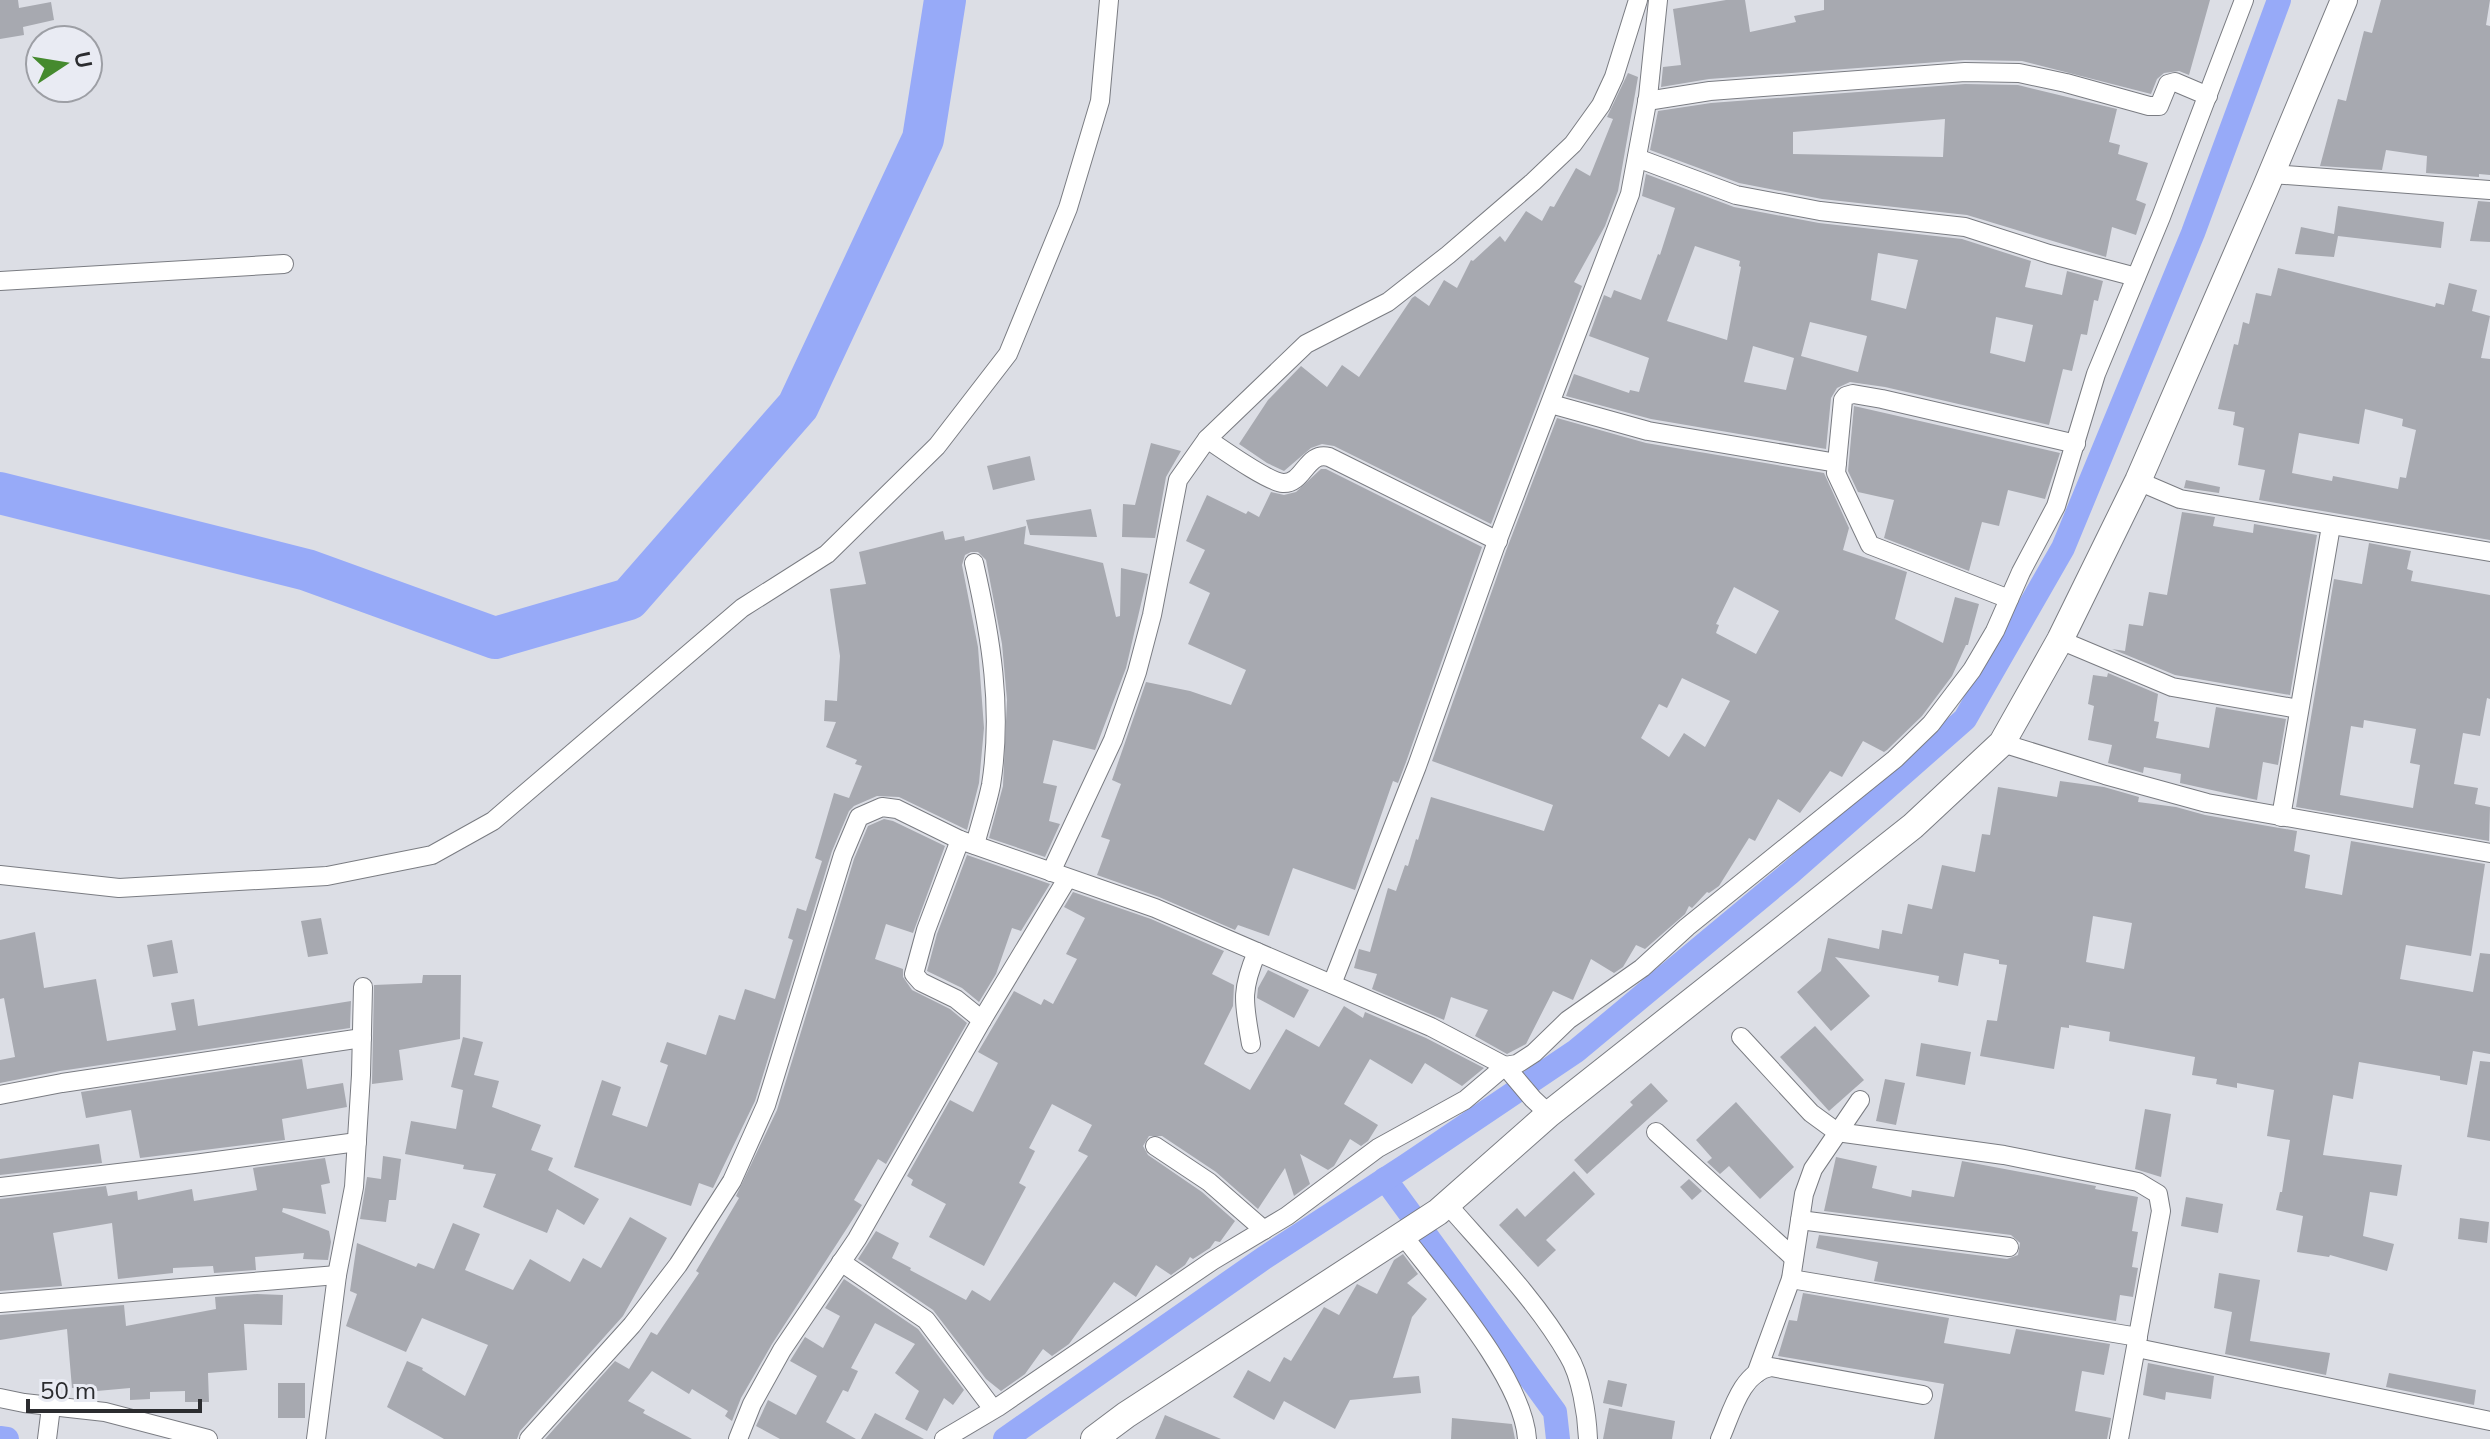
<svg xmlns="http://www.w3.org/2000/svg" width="2490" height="1439" viewBox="0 0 2490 1439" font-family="Mulish,sans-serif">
<rect width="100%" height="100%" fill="#dcdee5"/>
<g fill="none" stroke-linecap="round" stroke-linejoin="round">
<!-- canal -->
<g stroke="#97aaf8" stroke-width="24">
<path d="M1385,1179L1555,1412L1558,1439"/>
<path d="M0,1438L7,1439"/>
<path d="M1005,1439L1264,1258L1407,1165L1576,1051L1790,873L1965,719L2063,548L2193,233L2279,0"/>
</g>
<!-- river -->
<path stroke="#97aaf8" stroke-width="42" d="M0,493L307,570L495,638L629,599L798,406L923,139L945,0"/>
</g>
<!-- building -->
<g fill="#a7a9b0" fill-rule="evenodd">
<path d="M0,0H18L19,8L51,2L54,20L23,27L24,35L0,39Z"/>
<path d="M1726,0H1745L1750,32L1796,22L1794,16L1824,10V0H2210L2189,75L2179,71L2164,73L2157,79L2151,94L2022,61L1965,60L1709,79L1661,87L1663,67L1681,65L1673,9Z"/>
<path d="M2381,0H2490L2486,25L2490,26V175L2479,174V177L2426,173L2427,156L2386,150L2382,170L2320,166L2338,99L2346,101L2364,31L2372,33Z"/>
<path d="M1628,73L1638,77L1618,191L1605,226L1574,282L1582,286L1491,524L1334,446L1322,444L1311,448L1284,471L1267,463L1239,444L1268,400L1301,366L1327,387L1342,365L1359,377L1412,298L1415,296L1429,306L1444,280L1457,288L1471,260L1473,261L1500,236L1505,242L1526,211L1542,221L1550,206L1554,207L1576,168L1590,176L1613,119L1607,117Z"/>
<path d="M1965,84L2018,85L2117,109L2109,142L2120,145L2118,154L2148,163L2136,200L2146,204L2136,235L2112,227L2106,257L1967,215L1822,199L1739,183L1650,150L1658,111L1711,103ZM1945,119L1943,157L1793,154V132Z"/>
<path d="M1646,174L1734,207L1819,223L1962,239L2031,261L2025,287L2062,295L2067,271L2103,281L2098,301L2094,300L2087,335L2081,334L2072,371L2063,369L2049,425L1885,387L1850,382L1837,388L1831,398L1826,449L1651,419L1566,396L1574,374L1629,393L1630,390L1639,392L1649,358L1589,336L1604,295L1611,298L1614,290L1641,300L1658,254L1660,255L1675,208L1642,196ZM1695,246L1740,261L1739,266L1741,267L1727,340L1667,321ZM1878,253L1918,260L1906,309L1871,300ZM1996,317L2033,325L2025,362L1990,353ZM1810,322L1867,336L1858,372L1801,356ZM1753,346L1794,358L1786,390L1744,382Z"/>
<path d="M2478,201L2490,202V242L2470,241Z"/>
<path d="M2338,206L2444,222L2441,248L2338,236L2334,257L2295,254L2301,227L2334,234Z"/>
<path d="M2278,268L2435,307L2436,303L2444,305L2449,283L2477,290L2472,311L2490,316L2481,358L2490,359V540L2259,500L2265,470L2238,465L2244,428L2233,425L2235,412L2218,409L2234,344L2238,345L2243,322L2249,324L2256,293L2271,296ZM2365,409L2403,419L2402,426L2416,430L2406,478L2400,477L2398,489L2333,476L2332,481L2292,473L2299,433L2359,444Z"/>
<path d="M1854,406L2060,453L2045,499L2008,490L1999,526L1982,522L1969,571L1884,538L1894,500L1858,492L1848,471Z"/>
<path d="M1557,418L1646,443L1824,473L1849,528L1843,550L1907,572L1895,619L1943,643L1955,597L1979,604L1968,645H1966L1952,676L1922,716L1887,750L1884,752L1863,741L1842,777L1830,771L1800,813L1778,799L1755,841L1749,838L1719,886L1709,893L1707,892L1692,908L1689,906L1685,914L1645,949L1636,945L1623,967L1614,973L1591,959L1573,1000L1553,991L1526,1044L1507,1054L1475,1036L1488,1010L1451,997L1444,1020L1372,989L1377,974L1354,968L1359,949L1370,952L1388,888L1396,891L1405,865L1408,866L1416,839L1418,840L1431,797L1544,831L1553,805L1432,761L1506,551ZM1734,587L1779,611L1756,654L1716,633L1719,625L1716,624ZM1682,678L1730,701L1705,747L1684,733L1669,757L1641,738L1659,704L1667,708Z"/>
<path d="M1151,443L1181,451L1166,477L1155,538L1122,537L1123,504L1135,505Z"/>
<path d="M1030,456L1035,480L993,490L987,466Z"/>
<path d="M1321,469H1326L1482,547L1406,762L1398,783L1393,781L1355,890L1293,868L1269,936L1238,925L1235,930L1159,897L1097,875L1110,840L1101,837L1121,784L1112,780L1146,682L1190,691L1231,705L1246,670L1188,644L1210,593L1189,583L1205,550L1186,541L1207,495L1246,514L1248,511L1259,517L1271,492L1284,495L1296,492Z"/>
<path d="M2186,480L2220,487L2219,493L2184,488Z"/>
<path d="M1091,509L1097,537L1030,535L1026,520Z"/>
<path d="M2182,512L2215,517L2213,526L2253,533L2254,524L2317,535L2290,695L2175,675L2112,649L2125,651L2129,624L2143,626L2149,592L2167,595Z"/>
<path d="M1026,526L1024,544L1103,563L1116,617L1120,616L1121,568L1148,574L1126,668L1095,750L1053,740L1043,783L1057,786L1049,821L1060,824L1045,857L989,838L1003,786L1007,700L1002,644L986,560L978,552H971L965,555L962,565L978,647L984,728L979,783L967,830L899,797L877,796L854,806L849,811L832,851L755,1101L713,1188L699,1183L691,1206L574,1167L602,1080L621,1087L612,1115L647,1127L668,1065L660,1062L667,1042L706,1055L719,1015L735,1020L745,989L775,999L793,940L788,938L797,908L806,911L822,861L815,858L834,793L849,798L862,766L855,764L857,760L826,747L836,722L824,721L825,700L837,701L840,656L830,589L866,584L859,552L943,531L945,540L964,536L965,541Z"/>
<path d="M2369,543L2411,551L2407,569L2413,571L2411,581L2490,595V699L2487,698L2480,736L2463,733L2454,784L2478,788L2475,804L2490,807L2489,841L2296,807L2334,579L2362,584ZM2364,720L2416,729L2410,763L2420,765L2413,808L2340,795L2351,726L2363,728Z"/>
<path d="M2108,673L2158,694L2154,721L2159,722L2156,738L2209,748L2216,707L2286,719L2278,765L2263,762L2257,800L2180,783L2181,774L2144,767L2143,773L2108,763L2112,745L2088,740L2094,706L2088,704L2093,675L2107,677Z"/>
<path d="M2060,781L2104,787L2139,797L2138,802L2176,807L2205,815L2297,831L2294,851L2310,855L2305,888L2342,895L2351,841L2485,864L2471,956L2406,945L2400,979L2473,992L2480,953L2490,954V1054L2473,1051L2467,1085L2440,1080V1076L2359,1062L2353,1099L2333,1095L2323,1155L2402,1165L2397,1196L2370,1192L2363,1236L2394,1244L2387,1271L2330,1255L2329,1257L2297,1252L2303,1216L2276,1210L2280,1192H2282L2290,1140L2267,1136L2274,1090L2237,1083V1088L2216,1084L2217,1079L2192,1075L2195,1057L2109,1041L2110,1032L2069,1025V1028L2061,1027L2054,1069L1980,1056L1987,1020L1997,1021L2007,965L1999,964V960L1964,953L1958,986L1938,982L1939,976L1835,957L1870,996L1831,1031L1797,992L1821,971L1828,938L1879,949L1882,930L1902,934L1908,904L1932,909L1942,865L1975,872L1982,834L1990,835L1998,787L2057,797ZM2093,916L2132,923L2124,969L2086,962Z"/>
<path d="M884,819L893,821L945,846L913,933L886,924L875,959L903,969V977L912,990L950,1009L967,1023L886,1164L878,1159L854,1200L862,1205L772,1344L741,1398L732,1421L725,1416L728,1411L692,1389L689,1394L652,1371L628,1401L645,1410L643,1413L692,1439H545L615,1361L629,1369L651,1332L657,1335L699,1273L696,1271L739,1198L736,1196L777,1110L854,859L868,826Z"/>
<path d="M967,855L1050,884L1021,931L1012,928L996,974L979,1002L962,988L927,971L937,934Z"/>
<path d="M1073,892L1151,919L1224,951L1212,974L1234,985L1233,1006L1204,1064L1250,1090L1286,1029L1319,1047L1344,1006L1363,1018L1365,1012L1426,1038L1484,1068L1462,1086L1425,1063L1412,1084L1370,1059L1344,1104L1378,1125L1368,1141L1361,1146L1350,1139L1334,1166L1328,1170L1300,1154L1310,1184L1294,1196L1285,1168L1258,1209L1216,1172L1162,1136H1149L1143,1146L1148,1155L1202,1192L1235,1221L1220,1242L1215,1241L1210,1248L1193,1259L1190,1257L1185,1265L1171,1275L1156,1265L1136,1297L1114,1282L1069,1344L1052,1356L1043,1349L1025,1374L1001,1391L986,1379L933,1310L858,1259L876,1231L899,1243L892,1258L911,1268L910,1270L966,1300L972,1290L990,1301L1088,1156L1078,1151L1092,1125L1052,1104L1029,1148L1035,1151L1019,1183L1026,1187L984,1266L929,1237L946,1204L911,1185L913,1180L907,1176L950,1100L973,1112L998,1063L978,1052L1014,991L1041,1005L1044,999L1053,1004L1077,959L1066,954L1085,918L1064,907Z"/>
<path d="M321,918L328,954L308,957L301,921Z"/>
<path d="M35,932L44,988L96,979L107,1041L176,1030L171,1003L194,999L198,1026L351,1001L350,1028L60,1071L0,1083V1060L15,1057L4,998L0,999V940Z"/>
<path d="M172,940L178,973L153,977L147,945Z"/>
<path d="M1268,970L1309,990L1294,1018L1257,998L1258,988Z"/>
<path d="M423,975H461L460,1039L399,1050L403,1080L372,1084L374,985L422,983Z"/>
<path d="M1815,1026L1864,1080L1829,1111L1780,1057Z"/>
<path d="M463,1037L483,1042L474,1075L499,1081L492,1107L541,1125L531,1150L553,1158L548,1170L599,1199L584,1225L557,1209L547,1233L483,1207L496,1174L463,1169L464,1165L405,1154L411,1121L456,1129L463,1090L451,1087Z"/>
<path d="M1921,1043L1971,1052L1965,1085L1916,1076Z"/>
<path d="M302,1059L307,1089L343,1083L347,1107L282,1119L285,1140L140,1158L131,1110L86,1118L81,1092Z"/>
<path d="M2480,1061L2490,1062V1141L2467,1137Z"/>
<path d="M1885,1079L1905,1083L1896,1125L1876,1121Z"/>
<path d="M1651,1083L1668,1101L1587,1174L1574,1160L1633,1105L1630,1102Z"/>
<path d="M1736,1102L1794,1167L1760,1199L1729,1166L1720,1174L1707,1162L1712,1158L1696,1140Z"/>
<path d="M2145,1109L2171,1114L2161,1177L2135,1169Z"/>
<path d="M99,1144L102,1163L0,1175V1159Z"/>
<path d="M383,1156L401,1159L396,1200H389L386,1222L360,1219L367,1177L381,1179Z"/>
<path d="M1836,1157L1877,1166L1872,1188L1911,1197L1912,1190L1954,1197L1962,1161L2096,1186L2095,1189L2138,1197L2132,1231L2138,1232L2132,1267L2138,1268L2133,1297L2120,1295L2116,1321L1874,1281L1878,1262L1816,1248L1819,1235L2007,1259L2018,1255L2020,1243L2011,1235L1824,1211Z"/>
<path d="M325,1158L330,1183L321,1185L326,1214L283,1208L282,1212L329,1231L331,1242L328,1260L303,1259L304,1253L255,1257L256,1270L214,1273L213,1266L173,1268V1273L118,1279L112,1223L53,1233L62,1286L0,1291V1199L106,1186L108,1196L137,1191L138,1200L192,1189L194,1201L257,1190L253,1168Z"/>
<path d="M1574,1171L1595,1194L1546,1240L1556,1250L1538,1267L1499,1225L1517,1208L1525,1217Z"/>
<path d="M1689,1179L1702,1191L1692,1200L1680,1187Z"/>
<path d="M2186,1197L2223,1204L2218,1233L2181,1226Z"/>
<path d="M630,1217L667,1238L623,1316L520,1431L517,1439H444L387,1407L407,1361L423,1368L422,1370L465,1396L488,1345L422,1318L406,1352L346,1326L357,1294L350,1291L357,1243L416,1267L418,1263L434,1269L453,1223L480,1234L465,1270L513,1290L530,1259L570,1282L583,1258L601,1268Z"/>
<path d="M2460,1218L2489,1222L2487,1243L2458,1239Z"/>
<path d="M1403,1254L1418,1274L1407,1283L1427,1299L1412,1317L1393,1378L1419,1376L1421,1393L1350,1400L1335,1429L1284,1401L1274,1420L1233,1397L1248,1370L1270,1382L1284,1357L1291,1361L1324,1307L1339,1315L1357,1284L1377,1294L1394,1260Z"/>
<path d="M2219,1273L2260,1280L2250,1341L2330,1353L2326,1375L2225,1354L2232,1312L2214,1308Z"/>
<path d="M844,1279L918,1329L964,1390L953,1405L944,1398L927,1431L905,1419L919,1391L895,1373L915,1344L875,1323L851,1368L858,1371L848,1392L843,1390L826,1422L856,1439H780L756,1426L768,1400L796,1415L817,1376L790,1361L805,1337L823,1348L840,1316L825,1308Z"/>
<path d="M1803,1293L1949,1318L1944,1343L2010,1354L2016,1329L2110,1344L2104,1375L2082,1371L2075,1411L2111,1418L2107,1439H1934L1944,1384L1778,1356L1789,1320L1797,1321Z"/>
<path d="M257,1294L283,1295L282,1325L244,1324L247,1370L208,1373L209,1402H185V1391L150,1392V1399L130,1400V1388L97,1391L96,1386L72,1388L67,1329L0,1340V1315L124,1305L126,1326L216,1309L215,1297Z"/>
<path d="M2148,1363L2214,1376L2211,1399L2166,1392L2165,1400L2143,1395Z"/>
<path d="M2389,1373L2476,1390L2474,1405L2386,1387Z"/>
<path d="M1608,1380L1627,1384L1622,1407L1603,1403Z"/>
<rect x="278" y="1383" width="27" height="35"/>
<path d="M1609,1408L1675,1421L1672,1439H1603Z"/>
<path d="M875,1413L924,1439H861Z"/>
<path d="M1165,1415L1221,1439H1155Z"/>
<path d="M1452,1418L1512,1424L1515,1439H1451Z"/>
</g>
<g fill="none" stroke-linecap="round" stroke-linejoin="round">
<defs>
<g id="street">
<path d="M1647,101L1710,91L1965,72L2019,73L2066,83L2149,106H2159L2168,84L2175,82L2208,96"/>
<path d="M1637,158L1736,195L1820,211L1965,227L2049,254L2136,277"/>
<path d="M2271,174L2490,190"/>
<path d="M0,281L284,264"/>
<path d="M1551,404L1648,431L1837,463"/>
<path d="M1207,439C1222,449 1268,482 1283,483C1304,484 1306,451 1329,457L1498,541"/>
<path d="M2138,481L2180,499L2490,552"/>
<path d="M974,563C991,637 1003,709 991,785C987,805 980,825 975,845"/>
<path d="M2009,599L1870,545L1836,473L1843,400L1846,396L1853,394L1882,399L2076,444"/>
<path d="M2060,640L2172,687L2299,709"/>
<path d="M2002,743L2105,775L2207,803L2490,853"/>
<path d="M2281,817L2331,526"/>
<path d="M1051,872L1113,740L1137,672L1152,615L1178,480L1207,439L1306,344L1388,302L1448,255L1533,182L1573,144L1601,105L1614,77L1638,0"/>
<path d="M0,875L119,888L327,876L432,855L493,821L742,608L827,554L937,446L1008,354L1068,208L1100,101L1109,0"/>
<path d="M1332,984L1417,766L1495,547L1630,194L1648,97L1658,0"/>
<path d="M982,1020L1067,879"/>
<path d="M1741,1037L1811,1113L1837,1132L2004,1155L2138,1182L2158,1194L2161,1211L2119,1439"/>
<path d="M1251,1044C1244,1003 1240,992 1257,952"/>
<path d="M0,1095L62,1083L362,1038"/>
<path d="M1656,1132L1794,1258"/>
<path d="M1155,1146L1209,1182L1264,1230"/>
<path d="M0,1187L194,1164L357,1142"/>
<path d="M1447,1204C1488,1251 1537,1301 1568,1355C1581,1376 1587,1414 1588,1439"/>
<path d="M1800,1220L2009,1247"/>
<path d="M1402,1234C1440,1284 1523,1378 1527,1439"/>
<path d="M841,1262L926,1320L993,1409"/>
<path d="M1791,1279L2138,1337"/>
<path d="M0,1303L337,1275"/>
<path d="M2137,1348L2490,1421"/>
<path d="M1756,1374L1791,1279L1804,1194L1813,1169L1860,1100"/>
<path d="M0,1398L24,1403L105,1412L208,1439"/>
<path d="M47,1439L51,1407"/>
<path d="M316,1439L337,1275L354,1187L361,1075L363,987"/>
<path d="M529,1439L632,1325L678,1265L732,1181L766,1105L843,855L859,817L882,807L897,809L960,840L1155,908L1431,1027L1505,1066L1533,1099L1549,1114"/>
<path d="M738,1439L752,1404L782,1350L857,1239L982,1020L956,999L921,982L914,974L926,930L960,840"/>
<path d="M944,1439L998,1407L1212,1261L1287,1216L1378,1148L1465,1100L1505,1066L1517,1064L1534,1053L1568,1020L1642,968L1687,927L1895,759L1931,724L1972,670L1995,631L2021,572L2056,506L2096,374L2161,217L2244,0"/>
<path d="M1720,1439C1731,1415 1741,1372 1771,1367L1923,1395"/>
</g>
<path id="secondary" d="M1094,1439L1126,1415L1438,1212L1549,1114L1913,826L2002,743L2060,640L2138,481L2265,189L2344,0"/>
</defs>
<!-- street casing -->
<use href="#street" stroke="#7a7c82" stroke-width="20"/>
<!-- secondary casing -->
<use href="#secondary" stroke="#7a7c82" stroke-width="28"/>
<!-- street -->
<use href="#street" stroke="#fff" stroke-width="18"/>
<!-- secondary -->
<use href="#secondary" stroke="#fff" stroke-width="26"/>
</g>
<!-- north arrow -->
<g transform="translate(64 64) rotate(78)"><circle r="38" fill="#e9ebf3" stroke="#9d9fa5" stroke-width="2"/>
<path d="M0-6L14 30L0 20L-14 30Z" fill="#458a2e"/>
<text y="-12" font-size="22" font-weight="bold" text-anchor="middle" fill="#2b2c2f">U</text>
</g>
<!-- scale -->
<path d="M28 1399v12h172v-12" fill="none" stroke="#2b2c2f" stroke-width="4"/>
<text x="40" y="1399" font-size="24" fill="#2b2c2f" stroke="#e9ebf3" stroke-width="6" paint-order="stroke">50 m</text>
</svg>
